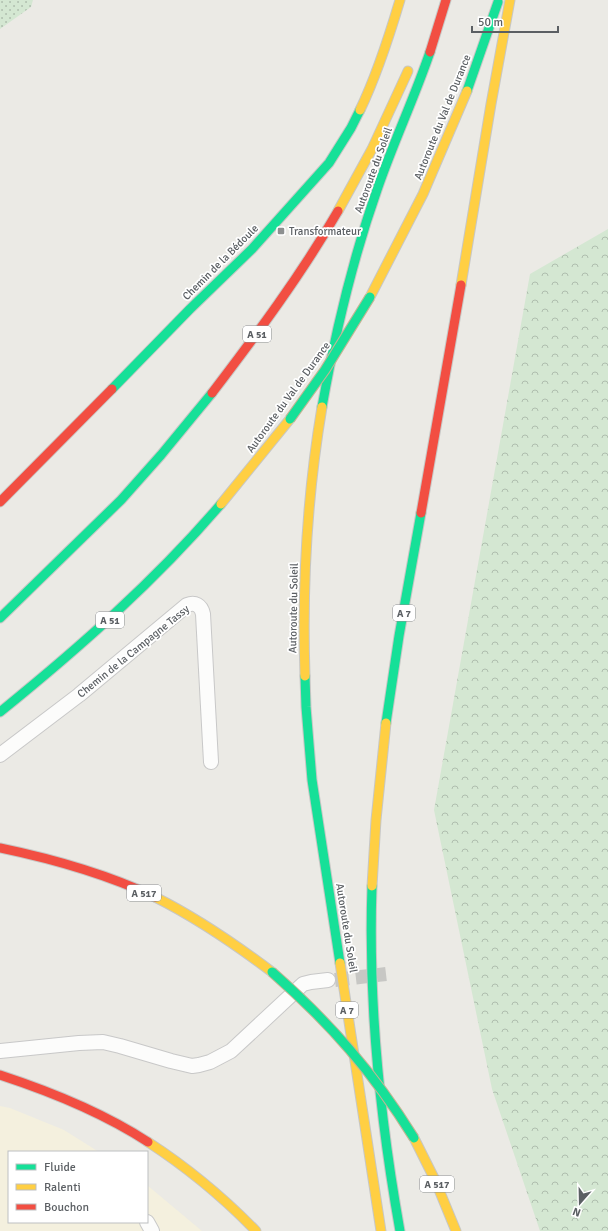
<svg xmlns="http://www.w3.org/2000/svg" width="608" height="1231" viewBox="0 0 608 1231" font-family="Signika,sans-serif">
<defs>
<pattern id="grass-dots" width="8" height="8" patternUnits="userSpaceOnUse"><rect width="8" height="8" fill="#d4e7d2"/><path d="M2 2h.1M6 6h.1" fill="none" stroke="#afbeae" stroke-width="1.8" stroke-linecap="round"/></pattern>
<pattern id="forest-crowns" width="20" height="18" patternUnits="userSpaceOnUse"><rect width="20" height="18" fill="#d4e7d2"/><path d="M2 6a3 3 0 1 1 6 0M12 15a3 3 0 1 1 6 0" fill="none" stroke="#afbeae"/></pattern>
</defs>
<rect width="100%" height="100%" fill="#ebeae5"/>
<!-- commercial -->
<path fill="#f4f0de" d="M0,1106L10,1108L64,1130L99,1152H9V1222H147V1185L202,1231H0Z"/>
<!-- grass -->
<path fill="url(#grass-dots)" d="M0,0H33L31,7L0,29Z"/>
<!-- forest -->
<path fill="url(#forest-crowns)" d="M608,229V1231H540L492,1089L434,810L530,274Z"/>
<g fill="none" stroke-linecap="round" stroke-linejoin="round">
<!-- street-tunnel -->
<path stroke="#c7c7c4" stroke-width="14" stroke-dasharray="14 7" stroke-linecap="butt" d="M335,980L386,974"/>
<defs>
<g id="street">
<path d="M0,755L79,695L187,605C195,602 201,605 203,614L211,762"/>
<path d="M0,1051L79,1043L103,1042L120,1046L171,1061L192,1066L199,1065L210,1062L231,1051L303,984L311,982L328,980"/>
<path d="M147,1222L152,1231"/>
</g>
<g id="fast">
<path d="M467,91L498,2"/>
<path d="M112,389L190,309L252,249L329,163L351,128L360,110"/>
<path d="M322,407C335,334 352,261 377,190C393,143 414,99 430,52"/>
<path d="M0,618L121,500L161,455L212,393"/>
<path d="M305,676L306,707L312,780L340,963"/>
<path d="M0,712C79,648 155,581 221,504"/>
<path d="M386,723L399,636L421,513"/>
<path d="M372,886C368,1000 380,1119 400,1231"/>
</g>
<g id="slow">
<path d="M360,110C377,75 389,37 400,0"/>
<path d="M338,211L372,149L408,71"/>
<path d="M461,285L491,104L510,0"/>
<path d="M370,297L423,194L467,91"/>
<path d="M221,504L290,419"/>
<path d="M305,676C302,586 307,496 322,407"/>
<path d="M372,886L376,820L386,723"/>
<path d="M155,897C197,918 235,944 272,972"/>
<path d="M340,963L381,1231"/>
<path d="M414,1138L435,1180L456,1231"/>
<path d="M148,1142C188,1168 223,1197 256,1231"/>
</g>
<g id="jam">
<path d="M430,52L446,0"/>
<path d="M212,393C257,334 301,275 338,211"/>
<path d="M0,502L112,389"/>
<path d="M421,513L461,285"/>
<path d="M0,848C53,859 106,874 155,897"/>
<path d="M0,1075C52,1092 102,1112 148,1142"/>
</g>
</defs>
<!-- street casing -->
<use href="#street" stroke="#c8c8c8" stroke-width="16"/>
<!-- fast casing -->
<use href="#fast" stroke="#c7c7c5" stroke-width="11"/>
<!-- slow casing -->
<use href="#slow" stroke="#c7c7c5" stroke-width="11"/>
<!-- jam casing -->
<use href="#jam" stroke="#c7c7c5" stroke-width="11"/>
<!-- street -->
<use href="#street" stroke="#fcfcfb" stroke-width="14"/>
<!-- fast -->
<use href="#fast" stroke="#16e098" stroke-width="9"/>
<!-- slow -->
<use href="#slow" stroke="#ffcf43" stroke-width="9"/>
<!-- jam -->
<use href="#jam" stroke="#f24e42" stroke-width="9"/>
<defs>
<g id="fast-bridge">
<path d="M290,419L325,370L370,297"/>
<path d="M272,972C330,1023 373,1072 414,1138"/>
</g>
</defs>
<!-- fast-bridge casing -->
<use href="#fast-bridge" stroke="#c1b594" stroke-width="11" stroke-linecap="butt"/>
<!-- fast-bridge -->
<use href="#fast-bridge" stroke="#16e098" stroke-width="9"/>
</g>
<!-- markers -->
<rect fill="#8d9090" stroke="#fff" stroke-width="1.5" x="277" y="227" width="8" height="8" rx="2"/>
<g text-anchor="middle" stroke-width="3.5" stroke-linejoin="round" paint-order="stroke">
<!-- shield labels -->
<g fill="#fff" stroke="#8c8f92" stroke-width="1">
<rect x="243" y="326" width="28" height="16" rx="3"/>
<rect x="393" y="605" width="22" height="16" rx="3"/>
<rect x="96" y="612" width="28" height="16" rx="3"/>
<rect x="127" y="885" width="34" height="16" rx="3"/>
<rect x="336" y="1002" width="22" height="16" rx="3"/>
<rect x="420" y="1176" width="34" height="16" rx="3"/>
</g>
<g font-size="10" font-weight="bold" fill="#5b5f63">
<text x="257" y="338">A 51</text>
<text x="404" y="617">A 7</text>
<text x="110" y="624">A 51</text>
<text x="144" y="897">A 517</text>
<text x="347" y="1014">A 7</text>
<text x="437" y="1188">A 517</text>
</g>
<!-- street labels -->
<g font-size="11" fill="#5b5f63" stroke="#fff">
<text transform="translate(442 117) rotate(-68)" y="4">Autoroute du Val de Durance</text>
<text transform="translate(373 170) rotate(-70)" y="4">Autoroute du Soleil</text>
<text transform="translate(220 262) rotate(-45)" y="4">Chemin de la Bédoule</text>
<text transform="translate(288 397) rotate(-54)" y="4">Autoroute du Val de Durance</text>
<text transform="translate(293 608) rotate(-89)" y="4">Autoroute du Soleil</text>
<text transform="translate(133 651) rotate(-39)" y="4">Chemin de la Campagne Tassy</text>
<text transform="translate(347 928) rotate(81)" y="4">Autoroute du Soleil</text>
</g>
<!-- poi labels -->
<g font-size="11" fill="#5b5f63" stroke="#fff" text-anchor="start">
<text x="289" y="235">Transformateur</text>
</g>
</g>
<!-- legend -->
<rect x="8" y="1151" width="140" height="72" fill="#ffffff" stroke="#bdbfc1"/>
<rect x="16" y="1164" width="20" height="6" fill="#16e098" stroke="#bdbfc1"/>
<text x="44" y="1171" font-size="12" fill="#5b5f63">Fluide</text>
<rect x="16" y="1184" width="20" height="6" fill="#ffcf43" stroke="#bdbfc1"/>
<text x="44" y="1191" font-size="12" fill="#5b5f63">Ralenti</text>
<rect x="16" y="1204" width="20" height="6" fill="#f24e42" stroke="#bdbfc1"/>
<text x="44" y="1211" font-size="12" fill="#5b5f63">Bouchon</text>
<!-- north arrow -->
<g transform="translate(580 1203) rotate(200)" stroke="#ffffff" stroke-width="3" paint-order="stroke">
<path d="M0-3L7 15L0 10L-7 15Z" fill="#5b5f63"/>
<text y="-6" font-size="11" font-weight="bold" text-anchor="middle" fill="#5b5f63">N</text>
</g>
<!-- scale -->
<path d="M472 26v6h86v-6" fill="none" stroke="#5b5f63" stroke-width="2"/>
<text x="478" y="26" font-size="12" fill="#5b5f63" stroke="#ffffff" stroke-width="3" paint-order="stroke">50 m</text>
</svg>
